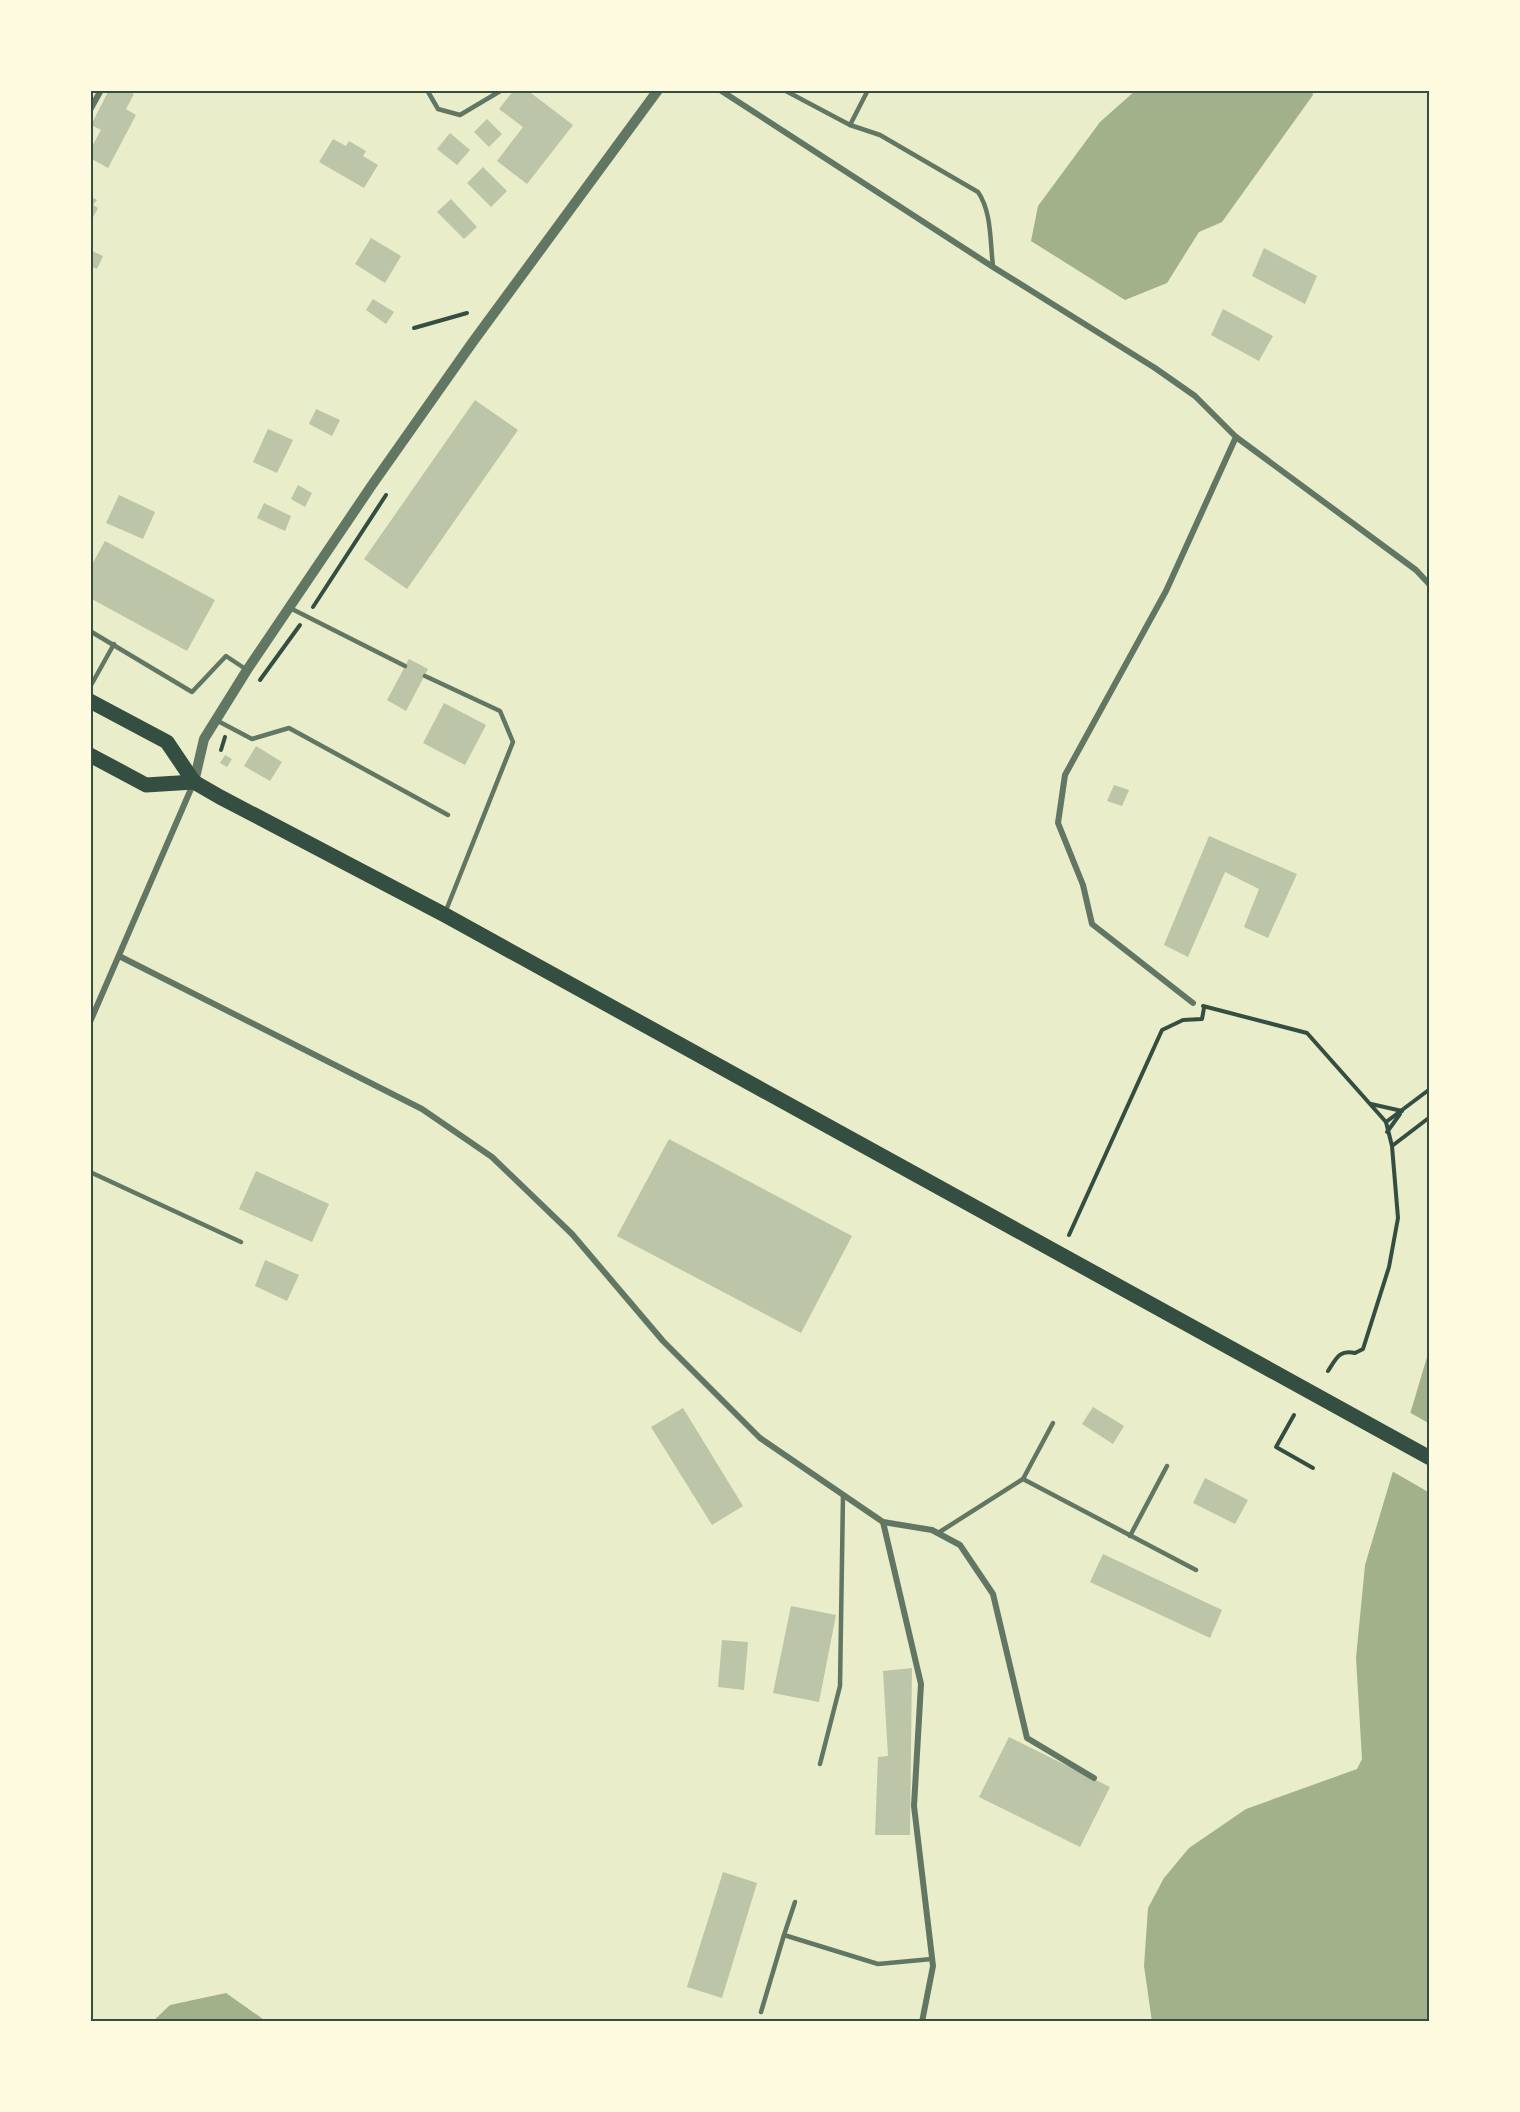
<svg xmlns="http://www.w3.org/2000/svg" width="1520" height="2112" viewBox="0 0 1520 2112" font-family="Inter,sans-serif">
<rect width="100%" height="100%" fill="#e9edc9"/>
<!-- water -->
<g fill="#a3b18a">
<path d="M1136,90H1312L1313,95L1222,222L1199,232L1167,283L1125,300L1031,241L1038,206L1100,122Z"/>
<path d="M1430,1347V2022H1152L1144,1966L1148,1908L1164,1878L1189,1848L1246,1809L1357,1769L1362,1759L1356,1658L1365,1565Z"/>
<path d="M226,1993L267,2022H152L170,2005Z"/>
</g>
<!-- pier -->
<path fill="#e9edc9" d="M1409,1412L1430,1424V1493L1390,1470Z"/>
<!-- building -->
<g fill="#bcc5a7">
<path d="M109,90H125L134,94L126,109L136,115L108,168L90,158V150L101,130L91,125Z"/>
<path d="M514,90H527L573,125L527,184L497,161L523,127L499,109Z"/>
<path d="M487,119L502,134L489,147L474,132Z"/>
<path d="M450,133L470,150L457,165L437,149Z"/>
<path d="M333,139L346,146L349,141L366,151L363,156L378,165L364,188L319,162Z"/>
<path d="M483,167L507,191L491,207L467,183Z"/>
<path d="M90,196L97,200L93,205L98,208L90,223Z"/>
<path d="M451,199L477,227L464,239L437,212Z"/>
<path d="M371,238L401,256L385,283L355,264Z"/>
<path d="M1264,248L1317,276L1305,304L1252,276Z"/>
<path d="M90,250L103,256L97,269L90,266Z"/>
<path d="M373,299L394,312L386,324L366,310Z"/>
<path d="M1223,309L1273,336L1259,361L1211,335Z"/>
<path d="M475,400L518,430L407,589L364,559Z"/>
<path d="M316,409L340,420L332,436L309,424Z"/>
<path d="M268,429L293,440L277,473L253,462Z"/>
<path d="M298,485L312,493L305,507L291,499Z"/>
<path d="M119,495L155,512L143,539L106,523Z"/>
<path d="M264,503L291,516L285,531L257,518Z"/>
<path d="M105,541L215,600L187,651L90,598V568Z"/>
<path d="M409,659L428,669L406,711L387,700Z"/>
<path d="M444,703L486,725L465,765L423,743Z"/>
<path d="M256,746L282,762L270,781L244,766Z"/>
<path d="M225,755L232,759L227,767L220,763Z"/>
<path d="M1114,785L1129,790L1122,806L1107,801Z"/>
<path d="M1209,836L1297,874L1268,938L1244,927L1259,889L1225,872L1188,957L1164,945Z"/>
<path d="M669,1139L852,1236L801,1333L617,1236Z"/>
<path d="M256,1171L329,1204L312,1242L239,1209Z"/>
<path d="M265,1260L299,1275L287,1301L255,1286Z"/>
<path d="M1093,1407L1124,1426L1113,1444L1082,1424Z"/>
<path d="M683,1408L743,1506L712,1525L651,1427Z"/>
<path d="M1205,1478L1248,1500L1235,1524L1193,1503Z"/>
<path d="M1103,1554L1222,1610L1210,1638L1090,1582Z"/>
<path d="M791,1606L836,1615L819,1702L773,1693Z"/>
<path d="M722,1640L748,1642L744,1690L718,1687Z"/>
<path d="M912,1668L910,1835H875L878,1757L888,1756L883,1671Z"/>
<path d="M1009,1737L1110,1787L1080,1847L979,1797Z"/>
<path d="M723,1872L757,1883L722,1998L687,1987Z"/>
</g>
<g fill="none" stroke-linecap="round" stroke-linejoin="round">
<!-- path -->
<g stroke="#344e41" stroke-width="4">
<path d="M414,328L467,313"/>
<path d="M313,607L386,495"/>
<path d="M260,680L300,625"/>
<path d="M221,750L225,737"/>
<path d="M1203,1006L1307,1033L1386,1122L1392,1146L1398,1218L1389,1267L1363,1349L1355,1353C1339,1349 1336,1359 1328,1371"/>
<path d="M1371,1104L1402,1111"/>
<path d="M1386,1122L1430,1089"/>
<path d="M1387,1132L1400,1114"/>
<path d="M1392,1146L1430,1117"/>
<path d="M1069,1235L1162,1030L1183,1020L1202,1019L1204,1008"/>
<path d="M1294,1415L1276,1447L1313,1468"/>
</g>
<!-- service -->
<g stroke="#617663" stroke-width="4.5">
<path d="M427,90L438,109L460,115L502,90"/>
<path d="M784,90L850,125L880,135L978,192C992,212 990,243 993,266"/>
<path d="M850,125L868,90"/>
<path d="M290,608L405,666"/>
<path d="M90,631L192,692L226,656L247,670"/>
<path d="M425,676L500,711L513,742L445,913"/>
<path d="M90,687L114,644"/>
<path d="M216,720L252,739L289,728L448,815"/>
<path d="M90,1172L241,1242"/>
<path d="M1023,1479L1053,1423"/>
<path d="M938,1533L1023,1479L1196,1570"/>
<path d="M1130,1536L1167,1466"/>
<path d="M820,1764L840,1686L843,1495"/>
<path d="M784,1935L795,1902"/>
<path d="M761,2012L784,1935L878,1964L932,1959"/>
</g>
<!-- minor -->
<g stroke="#617663" stroke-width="6">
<path d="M720,90L993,267L1155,368L1195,396L1236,437L1416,570L1430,585"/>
<path d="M90,110L101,90"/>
<path d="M121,957L422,1109L492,1157L572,1234L663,1341L760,1438L883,1522L932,1530L960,1545L993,1594L1027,1738L1094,1778"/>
<path d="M1193,1003L1092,924L1083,885L1058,823L1065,775L1166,591L1236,437"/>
<path d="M90,1022L194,782"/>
<path d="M883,1522L921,1684L914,1806L933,1966L922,2022"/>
</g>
<!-- tertiary -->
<path stroke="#617663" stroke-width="10" d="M194,782L204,739L247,670L372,485L472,343L658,90"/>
<!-- primary -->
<g stroke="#344e41" stroke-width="15">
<path d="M90,701L167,742L194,782L220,797L445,915L1430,1458"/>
<path d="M90,755L146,785L194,782"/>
</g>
</g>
<!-- border -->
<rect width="1520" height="2112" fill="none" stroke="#fefae0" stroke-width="183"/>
<rect x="92" y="92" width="1336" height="1928" fill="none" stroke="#344e41" stroke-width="2"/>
</svg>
